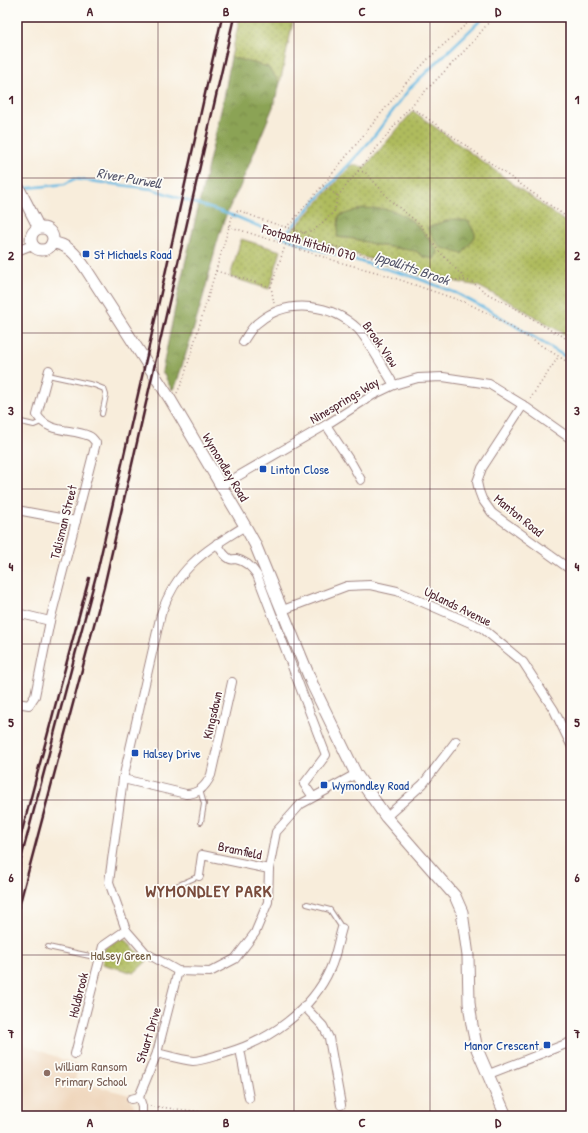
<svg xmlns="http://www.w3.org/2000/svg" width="588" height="1133" viewBox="0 0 588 1133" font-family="'Patrick Hand',sans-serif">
<defs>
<pattern id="grass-dots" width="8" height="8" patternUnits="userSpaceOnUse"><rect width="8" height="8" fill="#afbb5d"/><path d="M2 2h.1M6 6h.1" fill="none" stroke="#90974d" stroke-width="1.8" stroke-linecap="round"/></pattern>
<pattern id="forest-crowns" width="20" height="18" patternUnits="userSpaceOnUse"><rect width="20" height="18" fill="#8ba354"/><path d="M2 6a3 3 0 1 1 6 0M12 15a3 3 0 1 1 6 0" fill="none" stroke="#748446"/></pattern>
</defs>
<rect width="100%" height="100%" fill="#fdfcf7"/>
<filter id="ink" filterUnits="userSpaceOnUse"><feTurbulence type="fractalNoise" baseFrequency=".025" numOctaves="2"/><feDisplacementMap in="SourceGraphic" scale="8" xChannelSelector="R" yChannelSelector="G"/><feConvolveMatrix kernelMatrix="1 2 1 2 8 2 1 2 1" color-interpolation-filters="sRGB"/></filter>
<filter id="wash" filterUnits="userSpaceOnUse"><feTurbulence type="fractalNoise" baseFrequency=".012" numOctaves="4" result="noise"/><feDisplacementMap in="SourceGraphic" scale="16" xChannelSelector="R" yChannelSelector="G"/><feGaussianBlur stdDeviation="0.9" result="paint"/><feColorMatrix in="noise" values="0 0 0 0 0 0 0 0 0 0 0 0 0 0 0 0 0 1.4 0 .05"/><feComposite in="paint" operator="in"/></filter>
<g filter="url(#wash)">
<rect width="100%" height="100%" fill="#f8eddb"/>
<!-- built -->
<path fill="#efd6bb" d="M17,1042L78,1065L75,1081L130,1095L135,1110L134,1116H17Z"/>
<!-- grass -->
<g fill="url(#grass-dots)" stroke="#7c6d44" fill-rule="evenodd">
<path d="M240,17H294L280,83L267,67L231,57Z"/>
<path d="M413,111L571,226V341L564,334L517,306L478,286L416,274L290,233L352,165L365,167ZM412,220L427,237L438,252L424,257L416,251L377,245L355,239L337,237Z"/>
<path d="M241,239L281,251L269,289L230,277Z"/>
<path d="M120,938L125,940L147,961L134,973L102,964L105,948Z"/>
</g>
<!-- forest -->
<g fill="url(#forest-crowns)" stroke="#6a6140">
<path d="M231,57L268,67L280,83L273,107L239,189C218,224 214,259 203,297C195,326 185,356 176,385L172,390L162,371L179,289L224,98Z"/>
<path d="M363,208C372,209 383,208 391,210C414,218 425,233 438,252L434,259L424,257L416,251L377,245L355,239L337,237L339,216Z"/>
<path d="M454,219L468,221L475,233V237L463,253H459L440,247L427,228L443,222Z"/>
</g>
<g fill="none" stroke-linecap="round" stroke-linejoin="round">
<!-- stream -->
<g stroke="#68bae3" stroke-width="2.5">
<path d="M22,190L28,188L65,184L74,179L152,189L237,217L296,242L320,250L414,277L456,293L494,313L571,360"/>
<path d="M284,236L371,140L410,88L484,17"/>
</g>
</g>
</g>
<g filter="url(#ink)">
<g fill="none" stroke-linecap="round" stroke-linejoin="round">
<defs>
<g id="lane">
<path d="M48,375L94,385L104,389L106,395L102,414"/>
<path d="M17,421L34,425L41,422"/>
<path d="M200,790L204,804L201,822"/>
<path d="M172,888L199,876"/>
<path d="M307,904L330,910L342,928"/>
<path d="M48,947L99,958"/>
</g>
<g id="street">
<path d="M17,251L32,245"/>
<path d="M243,342C248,334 252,326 260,321C289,298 332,304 358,329C361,332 364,337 367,341C376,355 385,370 394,385"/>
<path d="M523,405L482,468L477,482L479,491L482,499L492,513L571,570"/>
<path d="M326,425L352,464L361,480"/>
<path d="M221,486L326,425L373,395L394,385L418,378L443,377L489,384L523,405L571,439"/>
<path d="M17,510L76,521"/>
<path d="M245,526C205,551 177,567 161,614L123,779L109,882L126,930L146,953L178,971L210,972L235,959L255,933L268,902L269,869L276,832L301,804L356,774"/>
<path d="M217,543C220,549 224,556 230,559C232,560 233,559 236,559C245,561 252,567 257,575L326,755L304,784L313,797"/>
<path d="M283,610L347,586L370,585L397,591L482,628L523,662L554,710L571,745"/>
<path d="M17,613L50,621"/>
<path d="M17,703L29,705L35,696L50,621L96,443C94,440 92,437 89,436C72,428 48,434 37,415L49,370"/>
<path d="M123,779L186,794C199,794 206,786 211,775L232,682"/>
<path d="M386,817L423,784L456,741"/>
<path d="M199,876L202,855L269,869"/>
<path d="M304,1006L323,1026L329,1038L341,1105"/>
<path d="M240,1049L249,1098"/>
<path d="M157,1053C169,1056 182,1060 193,1061C202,1061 217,1055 226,1053C269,1041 312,1010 330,969C336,956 338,941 342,928"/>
<path d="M75,1054L103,946L126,930"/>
<path d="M489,1074L571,1042"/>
<path d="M139,1097L142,1106V1116"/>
<path d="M131,1099L139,1097L157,1053L178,971"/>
</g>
<g id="secondary">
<path d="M17,185L36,222L38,228"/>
<circle cx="42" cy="239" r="11"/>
<path d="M52,243C68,243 78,257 86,269L170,399L245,526L255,544L313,686L356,774L386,817L455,896L462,912L468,956L469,1003L472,1025L477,1049L506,1116"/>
</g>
</defs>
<!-- lane casing -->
<use href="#lane" stroke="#a18683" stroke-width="6"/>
<!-- street casing -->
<use href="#street" stroke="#a18683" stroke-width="10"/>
<!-- secondary casing -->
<use href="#secondary" stroke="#a18683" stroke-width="13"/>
<!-- path -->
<g stroke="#a18683" stroke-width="1.5" stroke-dasharray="1 3" stroke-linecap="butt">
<path d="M408,109L472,43L493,17"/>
<path d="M358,171L365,172L393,203L420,224L438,250L466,280"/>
<path d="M323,186L338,196"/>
<path d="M228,226L339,262L383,274L467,303L495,317L571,364"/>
<path d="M285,227L303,232L315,240L421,273L435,275L455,280H466L472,282L488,294L517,309L552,331L563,336L571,344"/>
<path d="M294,247L303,232L313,231L334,212L338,196L408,109L417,111L571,220"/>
<path d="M216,271L271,287"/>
<path d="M274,303L271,287L285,246"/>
<path d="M177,393L183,380L232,217L238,210L260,219L285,227L291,223L328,179L405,84L428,59L474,17"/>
<path d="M530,399L559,356"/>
<path d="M150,1106L237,1116"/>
</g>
<!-- lane -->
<use href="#lane" stroke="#fff" stroke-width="4"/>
<!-- street -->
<use href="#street" stroke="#fff" stroke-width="8"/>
<!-- secondary -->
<use href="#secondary" stroke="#fff" stroke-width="11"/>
<!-- rail -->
<g stroke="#4a1f2b" stroke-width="2.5">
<path d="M17,850L89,578"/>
<path d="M17,874L98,568L150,342L222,17"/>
<path d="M17,914L104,587L234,17"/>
</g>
</g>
</g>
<!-- grid -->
<path fill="none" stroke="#4a1f2b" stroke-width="1" stroke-opacity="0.55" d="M158,17V1116M294,17V1116M430,17V1116M17,178H571M17,333H571M17,489H571M17,644H571M17,800H571M17,955H571"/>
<!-- markers -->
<g fill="#1a4fb4" stroke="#fdfcf7" stroke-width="1.5">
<rect x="82" y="250" width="8" height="8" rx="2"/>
<rect x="259" y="465" width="8" height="8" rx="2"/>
<rect x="131" y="749" width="8" height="8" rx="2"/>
<rect x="320" y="781" width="8" height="8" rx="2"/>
<rect x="543" y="1041" width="8" height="8" rx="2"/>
</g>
<circle fill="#8d6e63" stroke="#fdfcf7" stroke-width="1.5" cx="47" cy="1073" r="4"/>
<g text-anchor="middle" stroke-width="3.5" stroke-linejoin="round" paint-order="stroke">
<!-- street labels -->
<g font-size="13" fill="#4a1f2b" stroke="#fdfcf7">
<text transform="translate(309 242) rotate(17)" y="5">Footpath Hitchin 070</text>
<text transform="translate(381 344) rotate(55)" y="5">Brook View</text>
<text transform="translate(344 400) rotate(-31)" y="5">Ninesprings Way</text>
<text transform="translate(226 467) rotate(59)" y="5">Wymondley Road</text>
<text transform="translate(519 515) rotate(39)" y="5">Manton Road</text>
<text transform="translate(63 522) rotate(-76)" y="5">Talisman Street</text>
<text transform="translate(458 606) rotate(26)" y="5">Uplands Avenue</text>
<text transform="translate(212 715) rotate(-77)" y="5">Kingsdown</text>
<text transform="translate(240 850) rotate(12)" y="5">Bramfield</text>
<text transform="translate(78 995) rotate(-76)" y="5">Holdbrook</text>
<text transform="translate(148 1035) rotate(-73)" y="5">Stuart Drive</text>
</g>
<!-- transit labels -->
<g font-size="13" fill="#164399" stroke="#fdfcf7" text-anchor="start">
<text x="94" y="259">St Michaels Road</text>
<text x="271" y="474">Linton Close</text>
<text x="143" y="758">Halsey Drive</text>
<text x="332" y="790">Wymondley Road</text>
<text x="539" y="1050" text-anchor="end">Manor Crescent</text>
</g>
<!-- park labels -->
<g font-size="13" fill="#6d563c" stroke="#fdfcf7">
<text x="121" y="960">Halsey Green</text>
</g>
<!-- education labels -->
<g font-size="13" fill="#785e54" stroke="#fdfcf7" text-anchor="start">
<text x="55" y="1071">William Ransom<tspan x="55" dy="15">Primary School</tspan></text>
</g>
<!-- water labels -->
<g font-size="14" font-style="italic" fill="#54556b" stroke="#fdfcf7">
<text transform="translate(129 178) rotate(10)" y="5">River Purwell</text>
<text transform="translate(412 268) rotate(19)" y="5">Ippollitts Brook</text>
</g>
<!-- district labels -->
<g font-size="17" font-weight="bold" letter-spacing="1" fill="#794b3b" stroke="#fdfcf7">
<text x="209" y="897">WYMONDLEY PARK</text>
</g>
</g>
<!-- margin -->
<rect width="588" height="1133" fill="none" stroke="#fdfcf7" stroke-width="44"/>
<rect x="22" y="22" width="544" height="1089" fill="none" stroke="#4a1f2b" stroke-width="1.5"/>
<g font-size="13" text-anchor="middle" font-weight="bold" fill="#4a1f2b">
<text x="90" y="16">A</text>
<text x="226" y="16">B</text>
<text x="362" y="16">C</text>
<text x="498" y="16">D</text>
<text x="11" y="104">1</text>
<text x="577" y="104">1</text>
<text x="11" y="260">2</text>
<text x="577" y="260">2</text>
<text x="11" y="415">3</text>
<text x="577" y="415">3</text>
<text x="11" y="571">4</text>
<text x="577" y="571">4</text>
<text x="11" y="727">5</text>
<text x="577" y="727">5</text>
<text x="11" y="882">6</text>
<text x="577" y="882">6</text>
<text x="11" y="1038">7</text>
<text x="577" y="1038">7</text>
<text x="90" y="1127">A</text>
<text x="226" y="1127">B</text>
<text x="362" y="1127">C</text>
<text x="498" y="1127">D</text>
</g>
</svg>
